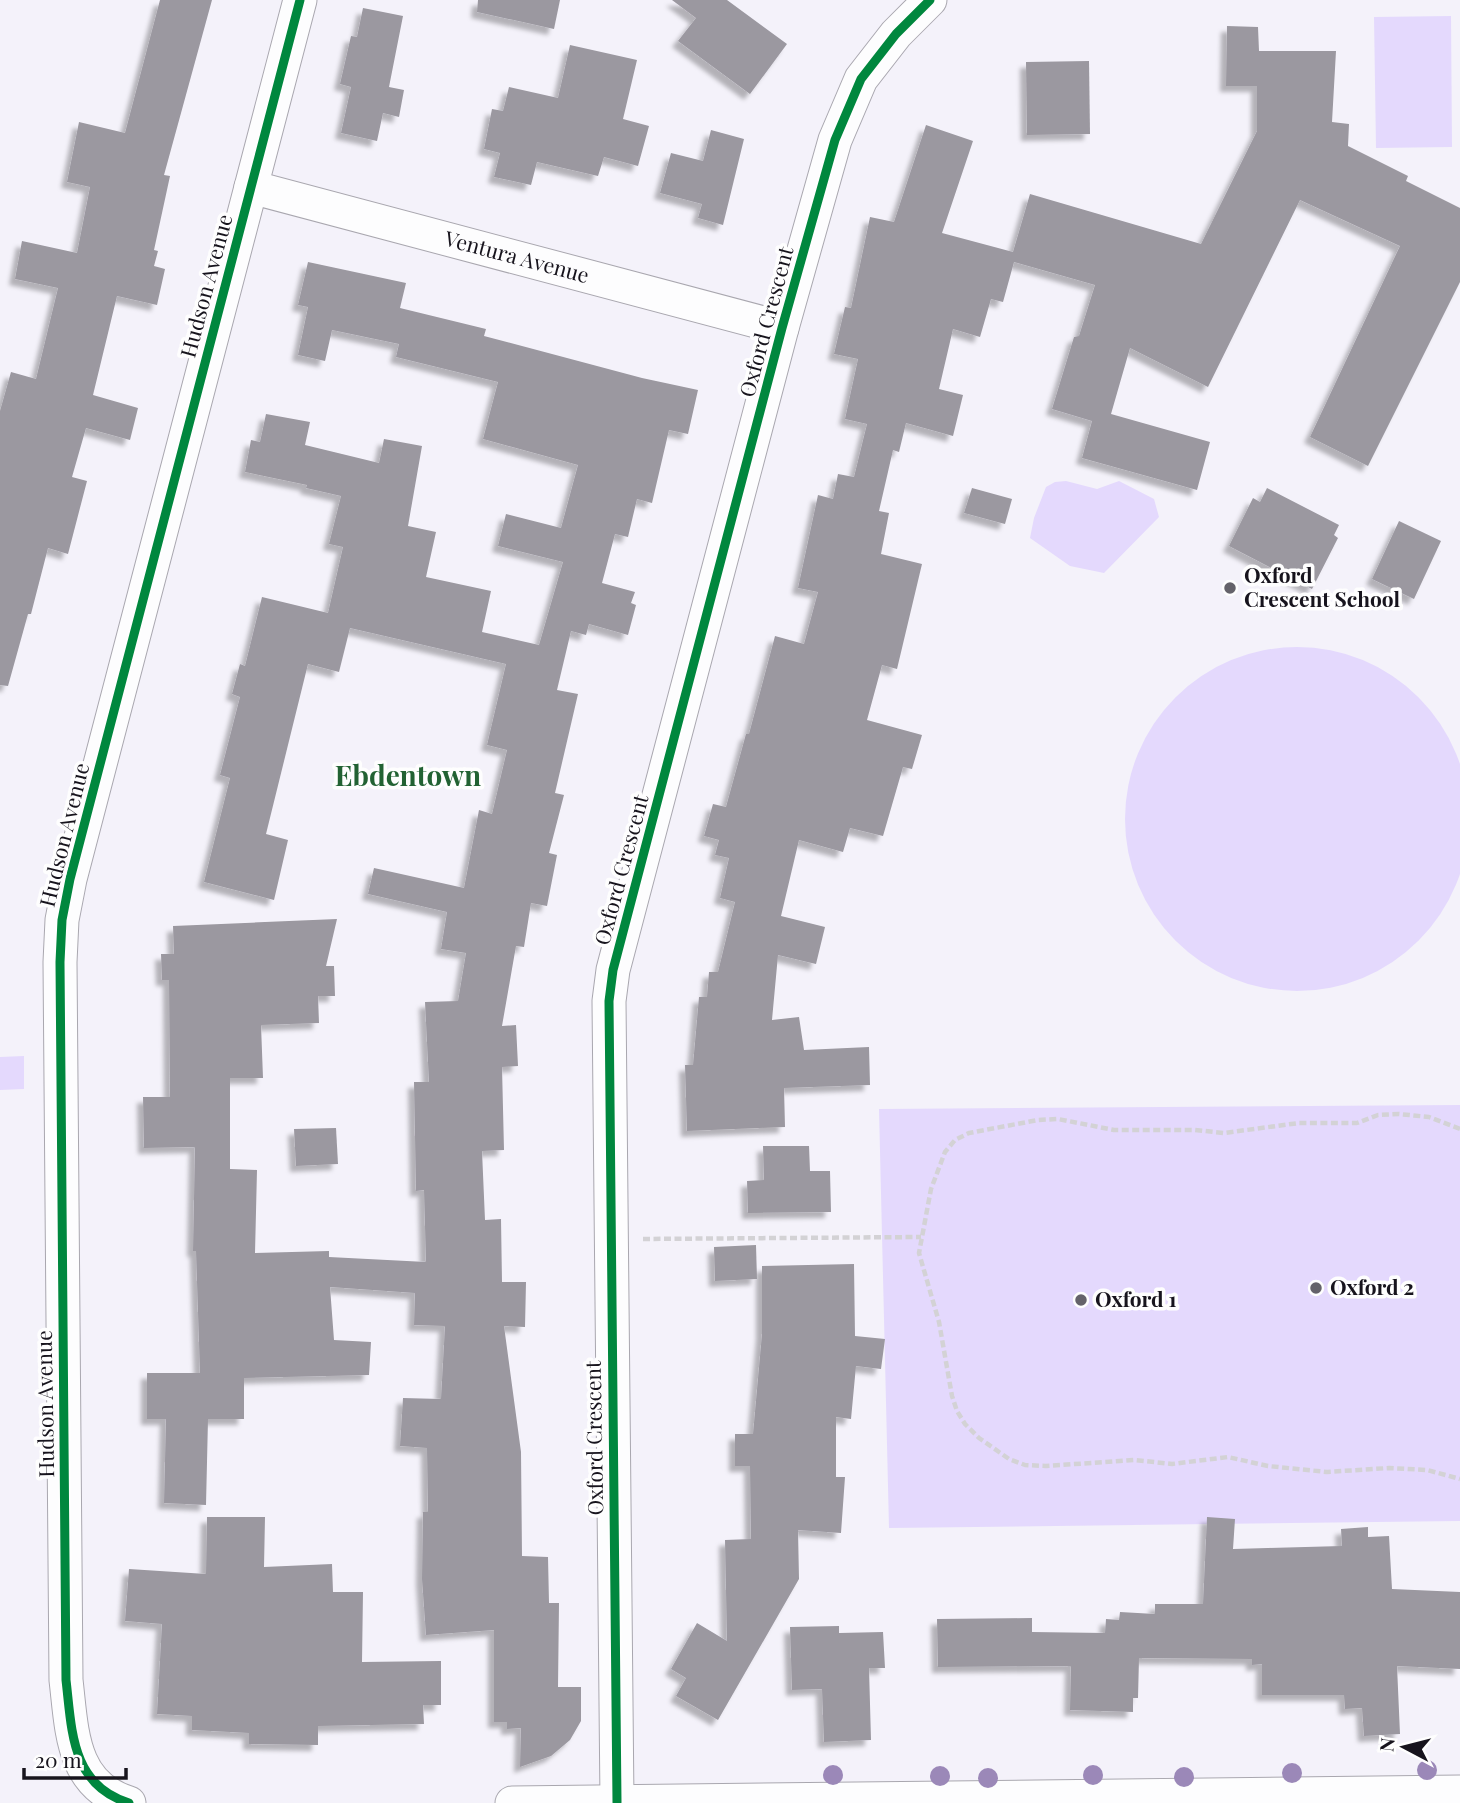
<svg xmlns="http://www.w3.org/2000/svg" width="1460" height="1803" viewBox="0 0 1460 1803" font-family="'Playfair Display',serif">
<defs>
<filter id="shadow"><feDropShadow dx="-6" dy="6" stdDeviation="2" flood-color="#0004"/></filter>
</defs>
<rect width="100%" height="100%" fill="#f4f2fa"/>
<!-- green -->
<g fill="#e4d9fd">
<path d="M1451,16L1452,147L1376,148L1374,17Z"/>
<path d="M1066,481L1097,489L1119,481L1154,499L1159,517L1104,573L1070,566L1030,538L1034,518L1046,487L1055,482Z"/>
<circle cx="1297" cy="819" r="172"/>
<path d="M24,1056V1089L0,1090V1057Z"/>
<path d="M1460,1105V1521L889,1528L879,1109Z"/>
</g>
<!-- building -->
<g fill="#9b98a0" filter="url(#shadow)">
<path d="M160,0H212L164,175L170,176L154,250L158,251L154,266L165,269L157,305L117,296L93,395L138,408L130,440L86,428L72,477L87,481L68,554L48,548L31,614H28L8,686L0,685V411L11,372L36,379L58,288L15,279L22,241L77,253L90,187L67,182L79,122L125,133Z"/>
<path d="M478,0H560L554,29L477,12Z"/>
<path d="M672,0H727L787,44L750,94L678,41L696,18Z"/>
<path d="M363,8L403,16L389,87L404,90L399,117L383,113L377,141L341,133L351,87L340,84L351,36L357,37Z"/>
<path d="M1227,26L1258,27L1259,51H1336L1332,122L1349,124L1348,146L1408,176L1406,181L1460,208V282L1368,466L1310,437L1400,246L1300,200L1208,387L1130,348L1111,414L1210,442L1197,490L1082,458L1092,421L1052,409L1074,337L1079,336L1095,285L1014,262L1003,302L991,299L980,337L953,329L939,389L963,395L953,436L906,423L899,452L893,450L879,511L889,513L881,554L922,564L897,669L882,665L867,720L922,735L912,769L903,767L883,836L850,828L843,852L799,840L781,916L825,927L816,964L778,955L772,1020L799,1017L804,1050L869,1047L870,1085L784,1088L785,1127L687,1131L685,1065H693L699,997H707L709,972H718L735,902L720,898L729,858L715,855L719,840L704,836L713,804L726,807L746,734H749L775,636L804,644L818,592L798,588L818,495L833,499L838,474L854,477L867,424L845,419L858,359L834,354L845,307L851,308L870,217L894,222L926,125L973,141L942,233L1013,252L1030,194L1201,244L1257,131V86H1226Z"/>
<path d="M570,45L637,60L623,119L649,126L638,166L604,157L598,176L537,162L531,185L494,177L500,153L484,149L492,109L503,111L509,87L558,98Z"/>
<path d="M1089,61L1090,134L1027,135L1026,62Z"/>
<path d="M711,130L744,139L723,225L698,218L702,204L660,193L671,153L703,161Z"/>
<path d="M308,262L406,283L400,308L486,329L484,336L642,378L698,390L688,434L669,430L652,503L637,499L628,537L615,534L602,583L635,592L631,603L636,605L628,635L589,624L586,635L571,631L557,690L578,694L555,793L564,795L549,853L557,855L547,906L531,903L524,947L516,946L502,1026L516,1025L518,1066L502,1067L504,1150L482,1151L485,1220L501,1219L502,1282H526L525,1327L504,1326L521,1452L522,1556L548,1557L549,1603H559L558,1687H581V1721L570,1740L551,1756L520,1767L521,1728L507,1729V1722H494V1630L426,1635L422,1579L423,1512H428L427,1448L400,1446L403,1398L441,1399L445,1326L414,1325L415,1293L330,1287L334,1340L371,1342L369,1375L244,1378V1419H208L206,1505L164,1503L166,1419H147V1373H200L196,1251H193L195,1147L144,1148L143,1097H170L169,980H162L161,954H174L173,926L337,919L326,966H334L335,996H318L319,1023L261,1025L263,1078H230V1169L257,1170L255,1253L329,1251V1257L426,1262L424,1190L416,1191L414,1082H429L425,1002L458,1001L466,953L441,949L447,912L368,894L374,868L464,888L479,810L492,814L507,750L487,745L506,664L350,628L339,672L308,664L266,834L288,840L274,900L204,882L230,778L220,775L240,697L232,694L240,664L245,666L262,597L328,613L343,547L329,544L341,496L306,488L307,485L245,472L251,440L260,442L266,414L310,422L305,445L379,463L384,439L422,446L408,526L436,532L426,577L491,591L482,632L539,645L563,562L498,546L506,514L561,528L578,465L483,439L498,382L396,357L399,344L332,330L325,361L298,355L308,307L298,305Z"/>
<path d="M972,488L1012,499L1005,524L964,513Z"/>
<path d="M1267,488L1339,525L1334,535L1338,538L1312,589L1229,546L1253,498L1260,502Z"/>
<path d="M1399,521L1441,541L1414,599L1372,579Z"/>
<path d="M336,1128L338,1164L296,1166L294,1129Z"/>
<path d="M763,1146H809L810,1171H830L831,1212L748,1213L747,1181L764,1180Z"/>
<path d="M756,1245L757,1279L715,1281L714,1247Z"/>
<path d="M854,1264L855,1336L885,1339L881,1369L856,1366L851,1419L836,1417V1477H845L841,1533L798,1530L799,1579L718,1720L676,1696L686,1678L671,1669L697,1623L727,1641L725,1540L751,1539L750,1466H735V1434H753L762,1334V1266Z"/>
<path d="M207,1517H265L264,1567L332,1564L333,1592H363L362,1662L441,1661V1705H423L424,1724L318,1726V1745L249,1744V1733L192,1730V1716L157,1714L162,1624L125,1621L129,1569L206,1574Z"/>
<path d="M1207,1517L1235,1519L1233,1549L1342,1546L1341,1529L1368,1527V1537L1389,1536L1392,1589L1460,1592V1669L1397,1666L1400,1734L1364,1736L1362,1708L1345,1709L1344,1695H1262V1664L1252,1665V1659L1139,1658L1138,1698H1133V1712L1070,1710L1071,1666L938,1667L937,1619L1032,1618V1632L1105,1633L1106,1619L1119,1620L1120,1612L1155,1614V1604H1203Z"/>
<path d="M839,1626V1633L883,1632L885,1668H869L871,1740L824,1742L822,1689L792,1690L790,1627Z"/>
</g>
<g fill="none" stroke-linecap="round" stroke-linejoin="round">
<defs>
<g id="minor">
<path id="s1" d="M251,187L782,328"/>
<path d="M617,1802L609,1001L613,970L782,328L835,140L861,79L896,34L930,0"/>
<path d="M129,1803C71,1785 72,1731 66,1680L60,962L62,920L70,879L300,0"/>
<path d="M512,1803L1460,1792"/>
</g>
</defs>
<!-- minor casing -->
<use href="#minor" stroke="#a9a7af" stroke-width="35"/>
<!-- path -->
<g stroke="#d3d2d5" stroke-width="4.5" stroke-dasharray="7 3.5" stroke-linecap="butt">
<path d="M1460,1129L1429,1117L1399,1114L1378,1115L1357,1123H1299L1224,1133L1195,1130H1114L1058,1119L1038,1120L969,1133L955,1140L945,1152L931,1189L919,1253L939,1322L952,1396L957,1411L965,1424L979,1438L1009,1459L1025,1465L1046,1466L1135,1460L1172,1464L1228,1457L1268,1466L1327,1472L1389,1468L1427,1470L1460,1479"/>
<path d="M643,1239L921,1237"/>
</g>
<!-- minor -->
<use href="#minor" stroke="#fdfdfe" stroke-width="33"/>
<defs>
<g id="cycleway">
<path d="M617,1802L609,1001L613,970L782,328L835,140L861,79L896,34L930,0"/>
<path d="M129,1803C71,1785 72,1731 66,1680L60,962L62,920L70,879L300,0"/>
</g>
</defs>
<!-- cycleway casing -->
<use href="#cycleway" stroke="#fefefe" stroke-width="13"/>
<!-- cycleway -->
<use href="#cycleway" stroke="#00873e" stroke-width="9"/>
</g>
<!-- trees -->
<g fill="#9b88b8">
<circle cx="1427" cy="1770" r="10"/>
<circle cx="1292" cy="1773" r="10"/>
<circle cx="833" cy="1775" r="10"/>
<circle cx="1093" cy="1775" r="10"/>
<circle cx="940" cy="1776" r="10"/>
<circle cx="1184" cy="1777" r="10"/>
<circle cx="988" cy="1778" r="10"/>
</g>
<!-- markers -->
<g fill="#64626a" stroke="#fefefe" stroke-width="2.5">
<circle cx="1230" cy="588" r="7"/>
<circle cx="1316" cy="1288" r="7"/>
<circle cx="1081" cy="1300" r="7"/>
</g>
<g text-anchor="middle" stroke-width="7" stroke-linejoin="round" paint-order="stroke">
<!-- street labels -->
<g font-size="21" fill="#17141d" stroke="#fefefe">
<text dy="7" stroke="none"><textPath href="#s1" startOffset="275">Ventura Avenue</textPath></text>
<text transform="translate(207 286) rotate(-75)" y="7">Hudson Avenue</text>
<text transform="translate(767 322) rotate(-75)" y="7">Oxford Crescent</text>
<text transform="translate(65 835) rotate(-76)" y="7">Hudson Avenue</text>
<text transform="translate(622 870) rotate(-75)" y="7">Oxford Crescent</text>
<text transform="translate(46 1404) rotate(-91)" y="7">Hudson Avenue</text>
<text transform="translate(595 1438) rotate(-91)" y="7">Oxford Crescent</text>
</g>
<!-- poi labels -->
<g font-size="21" font-weight="bold" fill="#17141d" stroke="#fefefe" text-anchor="start">
<text x="1244" y="583">Oxford<tspan x="1244" dy="24">Crescent School</tspan></text>
<text x="1330" y="1295">Oxford 2</text>
<text x="1095" y="1307">Oxford 1</text>
</g>
<!-- district labels -->
<g font-size="28" font-weight="bold" fill="#226233" stroke="#fefefe">
<text x="408" y="786">Ebdentown</text>
</g>
</g>
<!-- north arrow -->
<g transform="translate(1404 1747) rotate(277)" stroke="#fefefe" stroke-width="5" paint-order="stroke">
<path d="M0-5L12 26L0 18L-12 26Z" fill="#17141d"/>
<text y="-10" font-size="19" font-weight="bold" text-anchor="middle" fill="#17141d">N</text>
</g>
<!-- scale -->
<path d="M24 1768v10h102v-10" fill="none" stroke="#17141d" stroke-width="3.5"/>
<text x="35" y="1768" font-size="21" fill="#17141d" stroke="#fefefe" stroke-width="5" paint-order="stroke">20 m</text>
</svg>
